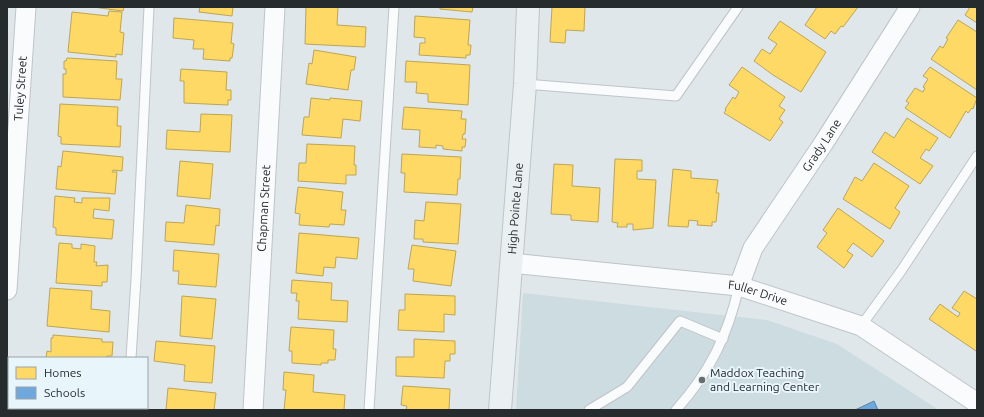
<svg xmlns="http://www.w3.org/2000/svg" width="984" height="417" viewBox="0 0 984 417" font-family="Ubuntu,sans-serif">
<rect width="100%" height="100%" fill="#dfe7ea"/>
<!-- built -->
<path fill="#ccdce1" d="M523,293L767,320L837,344L939,410H516Z"/>
<!-- homes -->
<g fill="#ffd966" stroke="#bea555">
<path d="M93,7H124L123,11Z"/>
<path d="M200,7H233L232,16L199,12Z"/>
<path d="M306,7H338L337,25L366,27L365,47L305,44Z"/>
<path d="M440,7H473L472,12L440,9Z"/>
<path d="M552,7H585L584,31L566,30L565,43L550,42Z"/>
<path d="M817,7H858L843,27L841,26L835,34L831,31L825,39L805,25Z"/>
<path d="M970,7H977V23L965,15Z"/>
<path d="M109,11L122,12L120,32L124,33L122,55L116,54V57L68,52L72,12L108,16Z"/>
<path d="M415,16L470,20L468,45H471L470,55H466V58L419,55L420,43H425V38L414,37Z"/>
<path d="M174,18L233,23L231,43L234,44L232,58H230V61L203,59L204,49H193L194,40L173,38Z"/>
<path d="M958,20L977,32V90L931,59L940,46L943,48L948,39L946,38Z"/>
<path d="M780,21L826,52L801,92L773,75L754,61L762,49L770,54L777,44L768,38Z"/>
<path d="M314,50L356,57L354,70H351L348,90L306,84L309,63L312,64Z"/>
<path d="M67,58L117,61L116,79H122L120,100L63,97V74H66V69H64V61H66Z"/>
<path d="M406,61L470,65L468,105L428,102V94L416,93L417,82H405Z"/>
<path d="M742,67L785,97L779,106L785,110L779,119L783,122L770,141L724,113L726,110L725,109L733,97L735,99L739,92L729,85Z"/>
<path d="M930,67L977,98L973,109L972,108L968,113L966,111L950,138L905,108L909,103L906,101L915,88L923,92L925,88L923,87L928,79L923,76Z"/>
<path d="M181,69L227,72L226,90H231V100H228V105L184,103V81H180Z"/>
<path d="M311,98L330,100V98L362,101L360,121L343,119L341,138L302,135L304,117H309Z"/>
<path d="M60,104L118,107L117,126H121L120,147L61,144V137L58,136Z"/>
<path d="M404,107L462,111L461,119H466L465,134H463L462,139H466L465,147H462V151L443,149V146L436,145V148L419,147L420,130L402,129Z"/>
<path d="M201,114L232,115L230,152L166,149L167,130L200,132Z"/>
<path d="M907,118L938,138L929,151L926,149L920,158L933,166L920,184L872,152L885,132L894,138Z"/>
<path d="M307,144L355,146L354,165H356V175H346V184L298,181L299,163H306Z"/>
<path d="M63,151L123,157L122,171L113,170L112,172H117L115,194L56,189L58,166L61,167Z"/>
<path d="M402,154L461,157L460,179H458L457,195L404,192L405,173H401Z"/>
<path d="M615,159L642,160V171H637V179L656,180L653,228L633,230V224H627V227H617L618,223L612,222Z"/>
<path d="M180,161L213,164L210,199L177,196Z"/>
<path d="M874,163L909,186L895,208L900,212L890,229L843,199L855,177L862,181Z"/>
<path d="M554,164L573,165L572,186L600,188L598,222L571,220V215L551,214Z"/>
<path d="M673,169L691,171V178L718,180L716,193H719L716,222H712V226L697,225L698,221L689,220L688,227L668,226Z"/>
<path d="M298,187L343,192L341,210H346L344,225L330,224L329,227L299,225L300,214L295,213Z"/>
<path d="M55,196L75,198L74,202L82,203V198H110L109,211L94,209L93,218L114,220L112,239L56,235V228L53,227Z"/>
<path d="M426,202L461,204L458,244L423,242V239H414L415,220L424,221Z"/>
<path d="M186,205L220,209L219,226L216,225L214,245L165,241L166,222L184,223Z"/>
<path d="M838,208L884,241L872,257L853,243L847,251L853,255L844,268L817,247L827,233L823,230Z"/>
<path d="M299,233L359,238L357,259L336,257L335,268L324,267L323,276L296,273Z"/>
<path d="M59,243L72,244V248L81,249V244L95,246L94,262H97L96,266L108,265L107,282H102V286L56,283Z"/>
<path d="M412,245L456,251L451,286L413,281L414,269H408Z"/>
<path d="M174,250L219,254L216,287L178,284L179,271H173Z"/>
<path d="M292,280L332,283L331,300L348,301L347,322L298,319L299,301H296L297,293H291Z"/>
<path d="M50,288L92,291L91,309L110,311L109,332L47,326Z"/>
<path d="M964,291L977,299V350L976,351L929,319L940,304L958,317L960,313L952,308Z"/>
<path d="M405,294L455,296V315L444,314V332L398,330L399,310H405Z"/>
<path d="M182,296L216,299L212,339L180,336Z"/>
<path d="M291,327L334,330L333,349H336L335,360H328V363H321V365L292,363V351H289Z"/>
<path d="M53,335L102,339V342H113L112,356H107L106,358H46L47,351L51,352V338H53Z"/>
<path d="M414,339L455,341V354H450V361H445L444,378L396,376V357H414Z"/>
<path d="M156,341L215,346L212,383L184,381L185,365L154,361Z"/>
<path d="M284,372L314,375L313,392L345,395L344,410H284L286,390H283Z"/>
<path d="M403,386L450,389L449,410H406L407,406L401,405Z"/>
<path d="M168,388L216,393L214,410H166Z"/>
<path d="M43,408H105L104,410H43Z"/>
</g>
<!-- schools -->
<path fill="#6fa8dc" stroke="#5982a8" d="M874,401L878,410H855Z"/>
<g fill="none" stroke-linecap="round" stroke-linejoin="round">
<defs>
<g id="lane">
<path d="M525,84L676,96L738,7"/>
<path d="M861,326L901,271L977,156"/>
<path d="M131,358L136,279L149,7"/>
<path d="M127,410V408"/>
<path d="M369,410L394,7"/>
<path d="M589,410L627,387L680,321L723,339"/>
<path d="M676,410C710,372 728,335 739,286"/>
</g>
<g id="street">
<path id="s1" d="M511,263L739,286L861,326L977,403"/>
<path id="s2" d="M739,286L753,248L823,144L910,7"/>
<path id="s3" d="M7,290L26,7"/>
<path id="s4" d="M253,410L275,7"/>
</g>
<g id="secondary">
<path id="s5" d="M500,410L525,84L528,7"/>
</g>
</defs>
<!-- lane casing -->
<use href="#lane" stroke="#bfc4c7" stroke-width="11"/>
<!-- street casing -->
<use href="#street" stroke="#bfc4c7" stroke-width="21"/>
<!-- secondary casing -->
<use href="#secondary" stroke="#bfc4c7" stroke-width="24"/>
<!-- lane -->
<use href="#lane" stroke="#fafbfc" stroke-width="9"/>
<!-- street -->
<use href="#street" stroke="#fafbfc" stroke-width="19"/>
<!-- secondary -->
<use href="#secondary" stroke="#eaf0f2" stroke-width="22"/>
</g>
<!-- markers -->
<circle fill="#676d6f" stroke="#e8f5fb" stroke-width="1.5" cx="702" cy="380" r="4"/>
<g text-anchor="middle" stroke-width="4" stroke-linejoin="round" paint-order="stroke">
<!-- street labels -->
<g font-size="12" fill="#262b2d" stroke="#e8f5fb">
<text dy="4" stroke="none"><textPath href="#s3" startOffset="202">Tuley Street</textPath></text>
<text dy="4" stroke="none"><textPath href="#s2" startOffset="164">Grady Lane</textPath></text>
<text dy="4" stroke="none"><textPath href="#s4" startOffset="202">Chapman Street</textPath></text>
<text dy="4" stroke="none"><textPath href="#s5" startOffset="202">High Pointe Lane</textPath></text>
<text dy="4" stroke="none"><textPath href="#s1" startOffset="249">Fuller Drive</textPath></text>
</g>
<!-- poi labels -->
<g font-size="12" fill="#262b2d" stroke="#e8f5fb" text-anchor="start">
<text x="710" y="377">Maddox Teaching<tspan x="710" dy="14">and Learning Center</tspan></text>
</g>
</g>
<!-- border -->
<rect width="984" height="417" fill="none" stroke="#262b2d" stroke-width="16"/>
<!-- legend -->
<rect x="8" y="357" width="140" height="52" fill="#e8f5fb" stroke="#9aa4a9"/>
<rect x="16" y="367" width="20" height="12" fill="#ffd966" stroke="#9aa4a9"/>
<text x="44" y="377" font-size="12" fill="#262b2d">Homes</text>
<rect x="16" y="387" width="20" height="12" fill="#6fa8dc" stroke="#9aa4a9"/>
<text x="44" y="397" font-size="12" fill="#262b2d">Schools</text>
</svg>
